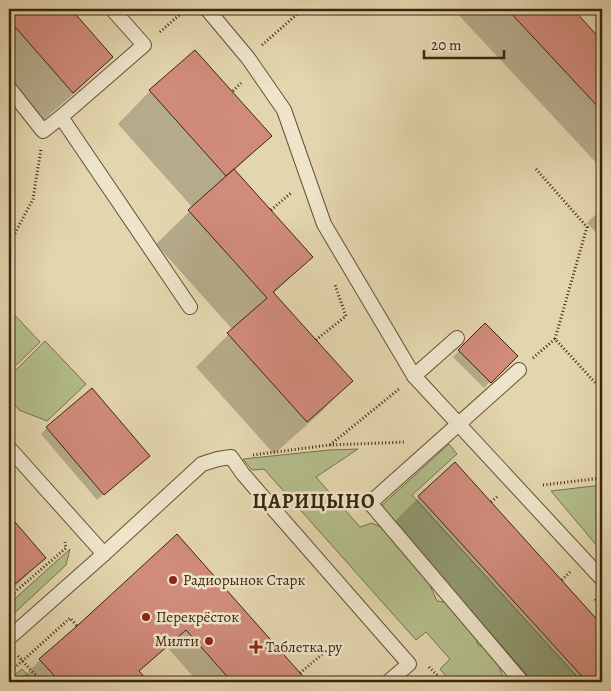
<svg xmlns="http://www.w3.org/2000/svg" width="611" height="691" viewBox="0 0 611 691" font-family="Alegreya,serif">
<rect width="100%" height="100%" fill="#e3d5ad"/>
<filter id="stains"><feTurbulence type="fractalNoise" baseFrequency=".004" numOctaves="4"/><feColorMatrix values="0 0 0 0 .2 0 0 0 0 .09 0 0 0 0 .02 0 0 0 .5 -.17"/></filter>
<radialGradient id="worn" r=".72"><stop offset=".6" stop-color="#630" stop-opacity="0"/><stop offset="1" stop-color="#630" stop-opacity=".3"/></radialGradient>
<!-- green -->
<g fill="#b3bd8a" stroke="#78714c">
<path d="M9,309L40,342L9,372Z"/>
<path d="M45,341L86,384L47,421L19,410L9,397V377Z"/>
<path d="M449,444L457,454L412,495L582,682H533L467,606L478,645L493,649L504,680L498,682H451L440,669L450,659L426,632L416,640L264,469L252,470L243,459L329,450L358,449L316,477L360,527L372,523L410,541L437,601L465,605L381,506Z"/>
<path d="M602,485V552L551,491Z"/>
<path d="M70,549L66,565L9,618V604Z"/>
<path d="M22,669L34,682H9V680Z"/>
</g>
<!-- shadow -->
<g fill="#0003">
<path d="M9,9H69L111,57L78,90L39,124L9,90Z"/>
<path d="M453,9H571L602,43V169Z"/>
<path d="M150,91L270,136L234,171L311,257L273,294L351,381L319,414L274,454L196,367L233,330L156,244L193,208L118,124Z"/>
<path d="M602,208V239L587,223Z"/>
<path d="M485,325L516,356L484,388L453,357Z"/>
<path d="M47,428L142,462L97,500L41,434Z"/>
<path d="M455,464L602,627V682H525L386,530L419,497Z"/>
<path d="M9,517L44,558L9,593Z"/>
<path d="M177,536L306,682H198L167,647L138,672L147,682H26L22,678L40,660Z"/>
</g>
<!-- building -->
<g fill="#d18b7b" stroke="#3c250d">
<path d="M9,9H71L113,57L73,93L9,20Z"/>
<path d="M507,9H573L602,41V111Z"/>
<path d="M195,50L272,136L226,176L149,90Z"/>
<path d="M234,169L313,257L273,292L353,381L307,422L227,333L267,298L188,210Z"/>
<path d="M485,323L518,356L491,383L458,350Z"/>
<path d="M92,388L150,456L104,495L46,427Z"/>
<path d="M455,462L602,625V682H587L418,496Z"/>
<path d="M9,515L46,558L9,589Z"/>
<path d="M177,534L308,682H232L186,630L139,671L149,682H60L39,659L77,626Z"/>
</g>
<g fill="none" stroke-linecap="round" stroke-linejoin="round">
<defs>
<g id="lane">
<path d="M112,9L144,45L61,117L190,307"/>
<path d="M207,9L248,58L284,110L324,224L414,376L602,579"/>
<path d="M9,88L43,131L61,117"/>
<path d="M519,370L370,503L522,682"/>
<path d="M414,376L457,338"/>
<path d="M9,448L104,554"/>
<path d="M9,638L104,554L202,464L218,459L231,457L243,474L269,504L409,664L388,682"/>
</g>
</defs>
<!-- lane casing -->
<use href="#lane" stroke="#665135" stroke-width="16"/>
<!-- path -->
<g stroke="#3c250d" stroke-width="3" stroke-dasharray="1 2.5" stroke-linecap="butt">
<path d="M160,32L186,9"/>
<path d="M262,45L303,9"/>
<path d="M233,91L241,83"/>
<path d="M536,169L587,227L555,339L602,390"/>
<path d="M271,210L291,193"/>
<path d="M9,242L12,239L33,199L41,149"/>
<path d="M316,340L346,316L335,285"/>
<path d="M533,358L555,339"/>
<path d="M330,445L399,389"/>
<path d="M253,455L329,445L406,442"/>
<path d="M543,485L602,478"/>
<path d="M491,502L498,496"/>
<path d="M562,580L570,572"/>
<path d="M9,597L66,548L65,542"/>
<path d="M595,599L602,607"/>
<path d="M18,656L42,682"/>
<path d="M429,667L444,682"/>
<path d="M9,673L70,618L77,626"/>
<path d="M300,673L326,651"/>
</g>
<!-- lane -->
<use href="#lane" stroke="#ede4ca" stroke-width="14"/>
</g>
<!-- markers -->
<g fill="#8f2418" stroke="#ede4ca" stroke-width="2">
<circle cx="173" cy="580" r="5"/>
<circle cx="146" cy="617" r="5"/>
<circle cx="209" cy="641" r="5"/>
<path d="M253.5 639.5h5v5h5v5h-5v5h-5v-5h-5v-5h5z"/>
</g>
<g text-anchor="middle" stroke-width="5" stroke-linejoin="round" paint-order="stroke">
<!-- poi labels -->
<g font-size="15" fill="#3c250d" stroke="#ede4ca" text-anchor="start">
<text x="183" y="585">Радиорынок Старк</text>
<text x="156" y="622">Перекрёсток</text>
<text x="199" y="646" text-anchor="end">Милти</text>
<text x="266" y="652">Таблетка.ру</text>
</g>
<!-- district labels -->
<g font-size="20" font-weight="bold" letter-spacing="1" fill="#3c250d" stroke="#ede4ca">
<text x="314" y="508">ЦАРИЦЫНО</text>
</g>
</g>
<!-- margin -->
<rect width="611" height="691" fill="none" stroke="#e3d5ad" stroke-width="30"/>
<rect x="10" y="10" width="591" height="671" fill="none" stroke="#3c250d" stroke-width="2.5"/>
<rect x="15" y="15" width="581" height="661" fill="none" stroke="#3c250d"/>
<!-- scale -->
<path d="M424 50v8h80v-8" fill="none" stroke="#3c250d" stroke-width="2.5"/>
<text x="431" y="50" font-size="15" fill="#3c250d" stroke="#ede4ca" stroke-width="4" paint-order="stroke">20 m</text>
<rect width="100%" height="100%" filter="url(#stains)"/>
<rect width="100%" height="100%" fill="url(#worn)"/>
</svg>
